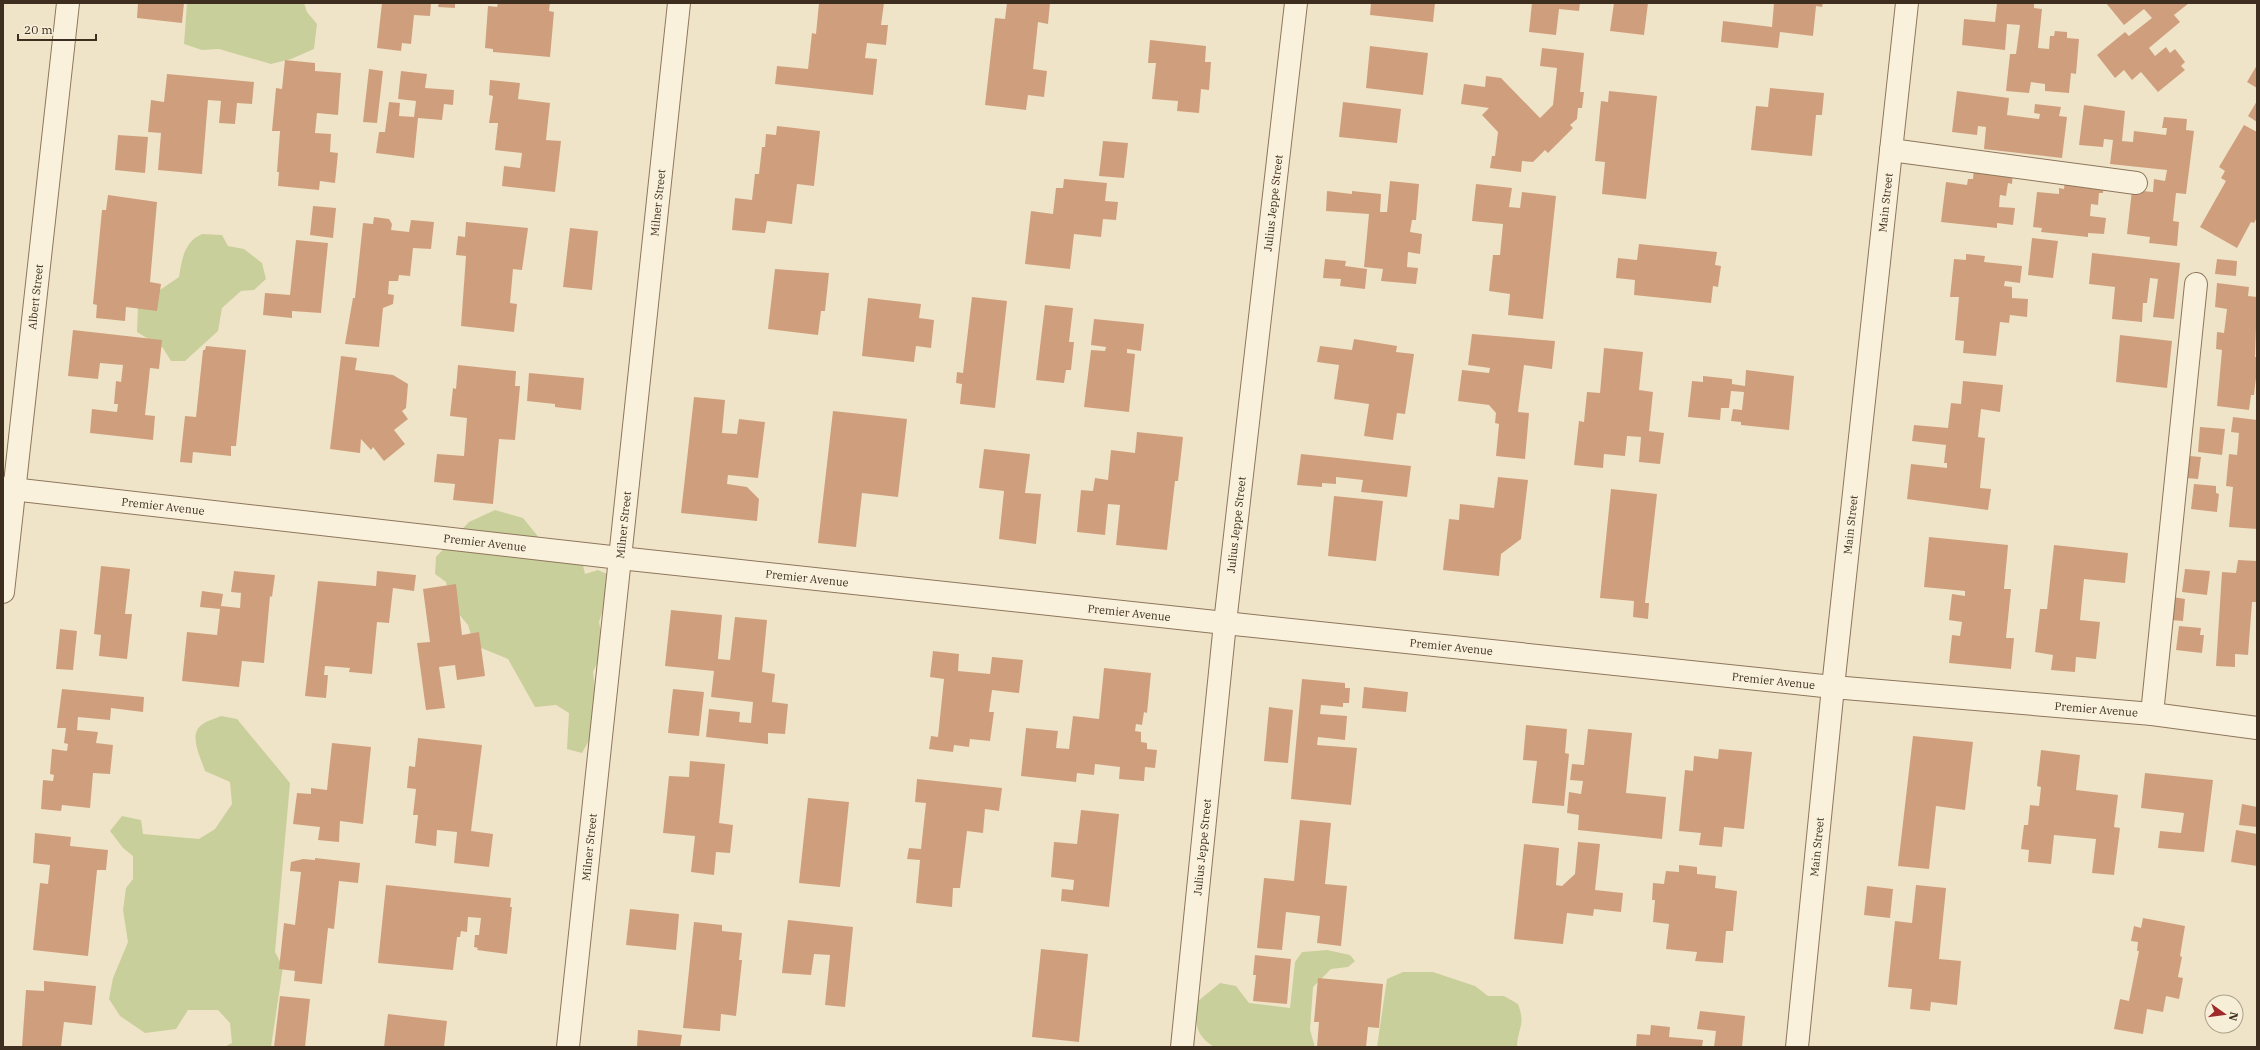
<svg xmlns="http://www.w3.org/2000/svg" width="2260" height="1050" viewBox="0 0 2260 1050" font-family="'IBM Plex Serif',serif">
<rect width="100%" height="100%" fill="#f0e4c8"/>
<!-- green -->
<g fill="#c9cf9b">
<path d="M187,3H304L307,12L317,24L314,49L291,59L271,64L219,49L202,50L184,44Z"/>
<path d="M202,234L222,235L228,246L244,249L262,263L266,279L254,290L241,291L222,308L218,331L185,361H171L163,348L137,332L138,305L179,277C182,259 184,242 202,234Z"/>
<path d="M495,510L523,518L554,556L581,557L585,574L598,570L607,574L609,590L599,622L604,648L593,672L598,712L592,735L582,753L567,749L569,713L556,705L535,707L508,659L474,645L468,625L451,605L446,582L435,574L436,557L469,522Z"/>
<path d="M221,716L237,719L290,783L275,952L283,967L271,1047H224L232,1043L230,1023L218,1010H188L176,1029L145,1033L120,1016L109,999L113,978L128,942L123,910L126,888L133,879V856L123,848L110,831L122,816L141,820L143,834L199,839L215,829L232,804L230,782L205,771C201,758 187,733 203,724C208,720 215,719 221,716Z"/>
<path d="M1327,950L1350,955L1355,961L1348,967L1331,969L1313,987L1310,1030L1315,1047H1214C1194,1034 1195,1023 1198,1001L1220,983L1236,986L1249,1003L1290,1008L1295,962L1302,952Z"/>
<path d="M1403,972H1433L1475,986L1488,996H1504L1518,1004C1526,1026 1518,1026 1517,1047H1377L1387,979Z"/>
</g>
<!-- building -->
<g fill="#cf9f7d">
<path d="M138,3H184L182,23L137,18Z"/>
<path d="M382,3H431L430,16L414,15L411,44L402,43L401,51L377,48Z"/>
<path d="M439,3H455V8L438,7Z"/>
<path d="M498,3H550L549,11L554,12L550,57L493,52V49L485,48L488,6L497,7Z"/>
<path d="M819,3H884L881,25H888L886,45L867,43L865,58L877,59L873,95L775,84L777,66L808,69L812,33L816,34Z"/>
<path d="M1007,3H1050L1048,24L1038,22L1033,69L1047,71L1044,97L1028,95L1026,110L985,105L995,18L1005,19Z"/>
<path d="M1371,3H1435L1433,22L1370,15Z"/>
<path d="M1532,3H1580L1579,11L1559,9L1556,35L1529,32Z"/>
<path d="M1614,3H1648L1644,35L1610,31Z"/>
<path d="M1774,3H1823L1822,7L1816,6L1813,36L1780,32L1778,48L1721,42L1723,21L1772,27Z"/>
<path d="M1997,3H2034V8L2042,9L2038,48L2049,49L2050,36H2054L2055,31L2067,32V38L2079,39L2076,74L2071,73L2069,93L2045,91V84L2031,82L2029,93L2006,91L2010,54H2016L2020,25L2007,24L2005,50L1962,45L1964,19L1995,22Z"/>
<path d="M2106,3H2189L2174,15L2180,22L2149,48L2155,56L2166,47L2170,53L2175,49L2185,62L2181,66L2185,70L2158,92L2141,72L2132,80L2124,70L2115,78L2097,55L2125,32L2129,36L2152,18L2144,9L2124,25Z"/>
<path d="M1150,40L1206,46L1205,62H1211L1209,90L1201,89L1199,113L1177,111L1178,101L1152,99L1156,63H1148Z"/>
<path d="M1370,46L1428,53L1423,95L1366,88Z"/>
<path d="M1542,48L1584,53L1580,92H1584L1582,108H1578L1577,119L1570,125L1573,128L1548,153L1545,150L1533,162L1522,161L1521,172L1490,168L1492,156H1495L1498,132L1482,115L1489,108L1461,104L1464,84L1485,87L1486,76L1501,78L1540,118L1553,105L1557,68L1540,66Z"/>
<path d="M285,60L315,63V71L341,73L338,115L317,113L315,133L331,134L330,152L338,153L335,183L320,181L319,190L278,186L279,172H277L280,131H272L276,88L282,89Z"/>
<path d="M2257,65V88L2247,82Z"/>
<path d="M369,69L383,71L377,123L363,122Z"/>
<path d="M401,71L427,74L425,88L454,90L453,105L444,104L442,120L418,118L414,158L376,153L379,132H385L389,102L400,103L399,116L414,117L416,101L398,99Z"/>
<path d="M167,74L254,82L252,104L237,103L235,124L219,123L221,101L208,100L202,174L158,170L161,133L148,132L151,100L164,102Z"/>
<path d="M490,80L520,83L518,99L550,103L546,140L561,141L555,192L502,186L504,166L520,168L522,153L495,150L498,123H489L493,96L489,95Z"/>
<path d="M1770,88L1824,93L1822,115H1816L1812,156L1751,150L1756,106L1768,107Z"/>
<path d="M1609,91L1657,96L1646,199L1602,194L1605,162L1595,161L1601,101L1608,102Z"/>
<path d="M1957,91L2009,98L2007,115L2039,119L2040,114L2034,113L2035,104L2061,107L2059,116L2067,117L2062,158L1984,149L1986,127L1978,126L1977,135L1952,132Z"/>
<path d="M2257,101V122L2248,116Z"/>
<path d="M1343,102L1401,109L1397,143L1339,137Z"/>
<path d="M2084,105L2125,111L2122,141L2133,142L2134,131L2166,135L2167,128H2162L2164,117L2187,119L2186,130L2194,131L2186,194L2176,193L2173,221L2179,222L2177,246L2149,243L2150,237L2127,234L2132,190L2153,192L2154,179L2165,181L2167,170L2110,164L2113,140L2104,139L2103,147L2079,145Z"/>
<path d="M2244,125L2257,132V217L2254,223L2251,222L2237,248L2200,227L2226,181L2221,178L2225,171L2219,167Z"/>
<path d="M777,126L820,131L814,186L797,184L792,224L767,221L765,233L732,230L735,198L752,200L755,174H759L762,147H765L766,134L776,135Z"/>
<path d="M118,135L148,137L145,173L115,170Z"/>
<path d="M1103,141L1128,143L1124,178L1099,176Z"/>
<path d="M1974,168L2013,172L2012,184L2008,183L2006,196L2000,195L1999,207L2015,208L2013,225L1997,223V228L1941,222L1946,182L1967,185L1968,179H1973Z"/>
<path d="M2065,178L2104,182L2103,193H2099L2098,205L2091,204L2090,216L2106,218L2104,234L2088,233V237L2041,232L2042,228L2033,227L2037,192L2059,194V188L2064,189Z"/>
<path d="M1064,179L1107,183L1105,201L1118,202L1116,220L1103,219L1101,237L1074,234L1070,269L1025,264L1031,211L1053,214L1056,188H1063Z"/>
<path d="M1390,181L1419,184L1416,220H1412L1410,232L1422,234L1420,254L1408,252L1407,267L1418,268L1416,284L1381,281L1383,269L1364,267L1369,214L1326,211L1327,191L1352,194V191L1381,194L1380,212H1387Z"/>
<path d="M1476,184L1512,188L1509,207L1520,208L1522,192L1556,196L1543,319L1508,315L1510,294L1489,291L1493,255H1500L1503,224L1472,221Z"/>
<path d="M108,195L157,202L150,282L161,284L157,311L126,307L125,321L96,318L97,305L93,304L102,210H106Z"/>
<path d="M313,206L336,208L333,238L310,235Z"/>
<path d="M374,217L389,219L392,224L391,230L409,232L411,220L434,222L431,249L413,248L410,276L399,275L398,281H389L388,294L394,295L393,304L383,308L379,347L345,344L353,298H355L363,223L373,224Z"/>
<path d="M466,222L528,228L522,270L513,269L510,303L517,304L514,332L461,326L466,256L456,255L458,236L465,237Z"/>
<path d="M570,228L598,231L592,290L563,287Z"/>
<path d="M2032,238L2058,241L2053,278L2028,275Z"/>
<path d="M296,240L328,243L321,313L292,311V318L263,315L265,293L290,295Z"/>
<path d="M1639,244L1717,252L1715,265L1721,266L1718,287L1713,286L1711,303L1634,295L1635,280L1616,278L1618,258L1637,260Z"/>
<path d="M2092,253L2180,263L2174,319L2153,317L2158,279L2150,278L2147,303H2143L2142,322L2112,319L2115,287L2089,284Z"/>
<path d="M1966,254L1985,256L1984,262L2022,266L2020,283L2005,281L2004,286L2012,287V298L2028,299L2027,317L2010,315L2009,323L2000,322L1996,356L1963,353L1964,341L1955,340L1959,297H1950L1954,259L1966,260Z"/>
<path d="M1325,259L1346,261L1345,266L1367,269L1365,289L1340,286L1341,279L1323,278Z"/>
<path d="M2217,259L2237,261L2236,276L2215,274Z"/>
<path d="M775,269L829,273L825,311H821L818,335L768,329Z"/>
<path d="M2217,283L2249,287L2248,296L2257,297L2255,357H2257V369L2254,395H2251L2249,410L2217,406L2222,350L2216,349L2217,332L2224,333L2227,309L2215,307Z"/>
<path d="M972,297L1007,301L995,408L960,404L962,384L956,383L957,372L963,373Z"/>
<path d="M868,298L921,304L919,318L934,320L931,348L916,346L914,362L862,356Z"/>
<path d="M1045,305L1073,308L1069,342H1074L1071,370H1066L1064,383L1036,380Z"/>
<path d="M1094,319L1144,324L1141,351L1127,349V353L1135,354L1129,412L1084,407L1091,350L1105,351L1106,347L1091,345Z"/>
<path d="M73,330L162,340L159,369L150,368L145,415L155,416L153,440L90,433L92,409L117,412L118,404H114L116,381L121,382L123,365L100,363L98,379L68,376Z"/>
<path d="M1472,334L1555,341L1552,369L1524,365L1518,412L1529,413L1525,459L1496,456L1499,424L1495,423L1496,413L1489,405L1458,401L1462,370L1489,373L1490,368L1468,365Z"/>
<path d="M2120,335L2172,341L2167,388L2116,382Z"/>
<path d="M1354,339L1397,346L1396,352L1414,354L1405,414L1397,413L1393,440L1364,436L1369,404L1334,399L1339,365L1317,362L1320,346L1352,350Z"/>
<path d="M206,346L246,350L236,446H231V456L193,452L192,463L180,462L185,416L196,417L203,350H205Z"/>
<path d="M1604,348L1643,352L1639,390L1653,392L1649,431L1664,433L1660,464L1639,462L1641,437L1627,436L1625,456L1604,454L1603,468L1574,465L1579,421L1584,422L1587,392L1600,393Z"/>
<path d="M341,356L357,358L355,370L393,375L408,384L406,408L402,411L408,419L394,430L405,444L384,461L373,447L371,450L361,439L360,453L330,449Z"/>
<path d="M458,365L516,371L515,386H520L515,440L499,439L493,504L453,500L455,484L434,482L437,454L464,456L467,418L450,416L453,388L456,389Z"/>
<path d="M1746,370L1794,376L1789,430L1741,425V422L1731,421L1733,409L1742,410L1744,392L1731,391L1729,408H1721L1720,420L1688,417L1692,381L1703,382V376L1732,379V384L1745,386Z"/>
<path d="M529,373L584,378L581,410L555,407V404L527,401Z"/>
<path d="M1963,381L2003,385L2000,412L1981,409L1978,437L1985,438L1980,488L1991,489L1988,510L1907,499L1911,464L1947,468V463H1944L1946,445L1912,441L1914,425L1948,428L1951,403L1961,404Z"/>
<path d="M694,397L725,400L722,433L737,434L739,419L765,422L758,478L728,475L727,484L747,487L759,499L757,521L681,513Z"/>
<path d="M833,411L907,419L898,497L862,493L856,547L818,543Z"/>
<path d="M2233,417L2257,420V529L2229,527L2233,487L2226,486L2229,454L2237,455L2239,433L2231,432Z"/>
<path d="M2200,427L2225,429L2222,455L2198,452Z"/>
<path d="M1137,432L1183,437L1178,481H1175L1167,550L1116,545L1120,505L1108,504L1105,535L1077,532L1081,490L1093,491L1095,478L1108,480L1111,450L1135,453Z"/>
<path d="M984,449L1030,454L1025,493L1041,494L1036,544L999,539L1004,491L979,488Z"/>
<path d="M1301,454L1411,466L1407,497L1361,492L1363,480L1336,477V484L1322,483V487L1297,485Z"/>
<path d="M2189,456L2201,457L2198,479L2186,478Z"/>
<path d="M1498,477L1528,480L1521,539L1501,554L1499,576L1443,570L1449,519L1459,520L1460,504L1494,508Z"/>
<path d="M2194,484L2216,486V493L2219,494L2217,512L2191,509Z"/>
<path d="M1611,489L1657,494L1645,603H1649L1648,619L1633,617L1634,601L1600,598Z"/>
<path d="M1334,496L1383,501L1376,561L1328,556Z"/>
<path d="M1929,537L2008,545L2004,589H2011L2006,638H2014L2011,669L1949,663L1952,635L1960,636L1962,622L1949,620L1952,594L1965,596V591L1924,587Z"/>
<path d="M2054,545L2128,553L2125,583L2084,579L2080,620L2100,622L2096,659L2076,657L2075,672L2051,670L2053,655L2035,652L2040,609H2047Z"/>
<path d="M2238,560L2257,561V602H2252L2248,655L2235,654V667L2216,666L2222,572L2236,573Z"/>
<path d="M101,566L130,569L125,614H132L127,659L99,656L101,635L94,634Z"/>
<path d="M2185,569L2210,571L2207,595L2182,592Z"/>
<path d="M234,571L275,575L272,597L270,596L264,663L242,661L239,687L182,681L187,632L217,635L220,609L200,607L202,591L223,594L221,606L240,608L241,593L231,592Z"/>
<path d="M377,571L416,575L414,591L393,588L389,623L377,622L372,674L349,672L350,668L325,666L324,675H328L326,698L305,696L318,581L376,586Z"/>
<path d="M456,584L462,635L479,632L485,676L457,680L455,665L439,667L445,708L426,710L417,643L430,642L423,589Z"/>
<path d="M2173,597L2185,599L2183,621L2171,620Z"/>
<path d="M671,610L722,615L718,659L730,660L735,617L767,620L762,672L775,674L772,702L788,704L785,734L768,733V744L706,737L709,709L740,712L739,722L751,723L753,702L711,697L714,671L665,666Z"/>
<path d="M2179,626L2201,628L2200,635H2204L2202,653L2176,650Z"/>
<path d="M60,629L77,631L73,670L56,669Z"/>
<path d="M933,651L959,654L958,671L990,674L992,657L1023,660L1019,693L992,690L989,712H994L990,741L970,739L969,747L954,745L953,752L929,749L931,736L938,737L944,679L930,677Z"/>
<path d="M1104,668L1151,673L1147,713L1144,712L1142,725L1136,724L1135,731L1141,732V742L1147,743V749L1157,750L1155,768L1145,767L1144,781L1119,779L1120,767L1095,764L1094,775L1077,773L1076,782L1021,776L1026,728L1058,731L1056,748L1069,749L1073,716L1099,719Z"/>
<path d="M1302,679L1345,683V688H1350L1349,703H1343V707L1321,705L1320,714L1347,716L1345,740L1318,737L1317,745L1357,748L1351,805L1291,799Z"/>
<path d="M1364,687L1408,692L1406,712L1362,708Z"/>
<path d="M62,689L144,697L143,712L111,708L110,720L78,717L77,730L98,732L96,743L113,745L110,774L93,773L90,808L62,805L61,811L41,809L43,780L53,781L54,775L50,774L52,749L67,751L68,744L64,743L66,728H57Z"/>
<path d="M673,689L704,692L699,736L668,733Z"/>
<path d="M1269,707L1293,710L1288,763L1264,761Z"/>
<path d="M1526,725L1567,729L1565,753L1569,754L1564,806L1532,803L1537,761L1523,760Z"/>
<path d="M1588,729L1632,733L1626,793L1666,797L1662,839L1578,830L1579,815L1567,813L1569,792L1581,794L1583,781L1570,780L1572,764L1584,765Z"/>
<path d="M1913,736L1973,742L1965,810L1936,806L1929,869L1898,866Z"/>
<path d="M418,738L482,745L471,831L493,834L489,867L454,863L457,832L437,830L436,846L415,843L418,815H413L416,789L407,788L409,766L415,767Z"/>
<path d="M332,743L371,747L363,824L340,821L339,842L318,840L320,827L293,824L297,793L311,794V788L327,790Z"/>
<path d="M1719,749L1752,752L1744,829L1724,827L1722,847L1699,845L1701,833L1679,831L1685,770L1693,771L1694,756L1718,759Z"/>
<path d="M2041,750L2080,755L2076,790L2118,795L2114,827L2120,828L2114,875L2092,873L2096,839L2054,835L2051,864L2028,862L2029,850L2021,849L2024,825H2028L2030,805L2039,806L2041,787L2037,786Z"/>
<path d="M690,761L725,764L719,823L733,825L730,853L716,852L714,875L691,872L695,836L663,833L669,776L689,777Z"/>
<path d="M2145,773L2213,780L2204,852L2158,848L2160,831L2181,833L2184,813L2141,808Z"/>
<path d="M917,779L1002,788L999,811L985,809L983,833L967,831L960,888H953L952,907L916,903L920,860L907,859L909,848L921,849L926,803L915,802Z"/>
<path d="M808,798L849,802L840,887L799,883Z"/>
<path d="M2242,804L2257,807V827L2239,825Z"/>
<path d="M1081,810L1119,814L1109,907L1061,901L1062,889L1073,890L1074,880L1051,877L1054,842L1077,844Z"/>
<path d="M1300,820L1331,823L1325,884L1347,886L1341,946L1317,943L1320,916L1286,912L1282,950L1257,948L1264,878L1294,881Z"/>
<path d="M2236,830L2257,834V866L2231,862Z"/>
<path d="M35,833L71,837L70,846L108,850L106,870H97L88,956L33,950L40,883L48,884L50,865L33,863Z"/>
<path d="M1578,842L1600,844L1595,890L1623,893L1621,912L1594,909L1593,916L1567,913L1563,944L1514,939L1524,844L1559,848L1556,885L1562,886L1575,874Z"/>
<path d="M315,858L360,863L358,883L339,881L334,929L328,928L322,984L294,981L295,971L279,969L284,923L295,925L301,872L290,871L291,862L303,859L315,860Z"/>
<path d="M1679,865L1697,867V874L1716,876L1715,888L1737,891L1733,931H1726L1723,963L1695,961L1697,952L1666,949L1669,924L1653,922L1655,900H1652L1653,883L1664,884L1666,871L1679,872Z"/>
<path d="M386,885L511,898L510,907H512L507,954L477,950L478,948L474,947L475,935H479L481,918L468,917L467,932L461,931L460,937H457L453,970L378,963Z"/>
<path d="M1916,885L1946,888L1939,959L1961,961L1957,1005L1931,1002L1930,1011L1910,1009L1912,989L1888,987L1895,921L1912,923Z"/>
<path d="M1867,886L1893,889L1890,918L1864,915Z"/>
<path d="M630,909L679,914L676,950L626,945Z"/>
<path d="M2143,918L2185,926L2180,956L2182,957L2178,977L2183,978L2179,999L2166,996L2163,1012L2147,1009L2143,1034L2114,1029L2120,999L2129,1001L2139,951H2137L2138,942L2131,941L2134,926L2141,928Z"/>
<path d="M788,920L853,927L845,1007L825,1005L830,955L814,954L811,975L782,973Z"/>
<path d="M694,922L722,925V931L742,933L739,960H742L736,1016L721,1014L720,1031L683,1028Z"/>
<path d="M1041,949L1088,954L1079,1042L1032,1037Z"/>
<path d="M1255,955L1291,959L1287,1004L1253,1001L1256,975H1253Z"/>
<path d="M1318,978L1383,984L1379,1028L1368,1027L1366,1047H1317L1319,1022H1314Z"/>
<path d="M44,981L96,986L92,1025L64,1022L61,1047H22L26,990L44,991Z"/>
<path d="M280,996L310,999L305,1047H274Z"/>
<path d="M1700,1011L1745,1016L1742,1047H1714L1716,1031L1697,1029Z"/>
<path d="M388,1014L447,1021L444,1047H384Z"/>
<path d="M1651,1025L1670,1027L1669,1037L1703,1040L1702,1047H1636L1637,1034L1650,1035Z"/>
<path d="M638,1030L682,1035L680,1047H637Z"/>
</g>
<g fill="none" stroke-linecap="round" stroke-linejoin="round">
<defs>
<g id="minor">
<path d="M1891,150L2136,183"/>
<path id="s1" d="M3,488L620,558L1225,623L1833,687L2152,714L2257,728"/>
<path id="s2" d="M3,592L68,3"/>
<path d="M2152,714L2196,284"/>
<path id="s3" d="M568,1047L679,3"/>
<path id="s4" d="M1182,1047L1225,623L1296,3"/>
<path id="s5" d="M1797,1047L1833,687L1907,3"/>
</g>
</defs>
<!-- minor casing -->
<use href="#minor" stroke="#8d765c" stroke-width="24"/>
<!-- minor -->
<use href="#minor" stroke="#faf1dc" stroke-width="22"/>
</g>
<g text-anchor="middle" stroke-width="3" stroke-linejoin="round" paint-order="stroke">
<!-- street labels -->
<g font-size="11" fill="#3d2e20" stroke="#f7eed8">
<text dy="4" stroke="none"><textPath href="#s3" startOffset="849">Milner Street</textPath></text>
<text dy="4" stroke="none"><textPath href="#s4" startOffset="849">Julius Jeppe Street</textPath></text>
<text dy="4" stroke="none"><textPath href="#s5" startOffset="849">Main Street</textPath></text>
<text dy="4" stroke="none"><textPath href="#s2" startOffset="297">Albert Street</textPath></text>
<text dy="4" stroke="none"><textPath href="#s1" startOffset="161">Premier Avenue</textPath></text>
<text dy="4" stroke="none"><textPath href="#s3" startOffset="525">Milner Street</textPath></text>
<text dy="4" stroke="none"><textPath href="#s4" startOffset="525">Julius Jeppe Street</textPath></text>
<text dy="4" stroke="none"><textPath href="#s5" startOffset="525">Main Street</textPath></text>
<text dy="4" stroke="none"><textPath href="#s1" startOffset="485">Premier Avenue</textPath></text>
<text dy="4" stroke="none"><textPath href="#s1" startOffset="809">Premier Avenue</textPath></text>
<text dy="4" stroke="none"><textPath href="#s1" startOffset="1133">Premier Avenue</textPath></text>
<text dy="4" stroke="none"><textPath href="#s1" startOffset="1457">Premier Avenue</textPath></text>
<text dy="4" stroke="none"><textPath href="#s1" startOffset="1781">Premier Avenue</textPath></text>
<text dy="4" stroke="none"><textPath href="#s1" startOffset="2105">Premier Avenue</textPath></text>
<text dy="4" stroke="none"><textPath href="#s3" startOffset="201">Milner Street</textPath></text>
<text dy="4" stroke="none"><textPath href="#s4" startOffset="201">Julius Jeppe Street</textPath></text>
<text dy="4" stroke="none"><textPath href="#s5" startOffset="201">Main Street</textPath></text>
</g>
</g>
<!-- border -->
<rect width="2260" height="1050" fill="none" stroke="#3d2e20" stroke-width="8"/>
<!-- north arrow -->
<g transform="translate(2224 1014) rotate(104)"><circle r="19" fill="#f7eed8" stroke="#ada18e"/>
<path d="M0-3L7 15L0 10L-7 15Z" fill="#9e2a2b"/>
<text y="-6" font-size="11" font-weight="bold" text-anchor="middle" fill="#3d2e20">N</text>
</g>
<!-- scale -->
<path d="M18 34v6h78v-6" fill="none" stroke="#3d2e20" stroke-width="2"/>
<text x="24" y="34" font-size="12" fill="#3d2e20" stroke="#f7eed8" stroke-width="3" paint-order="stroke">20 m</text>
</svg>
